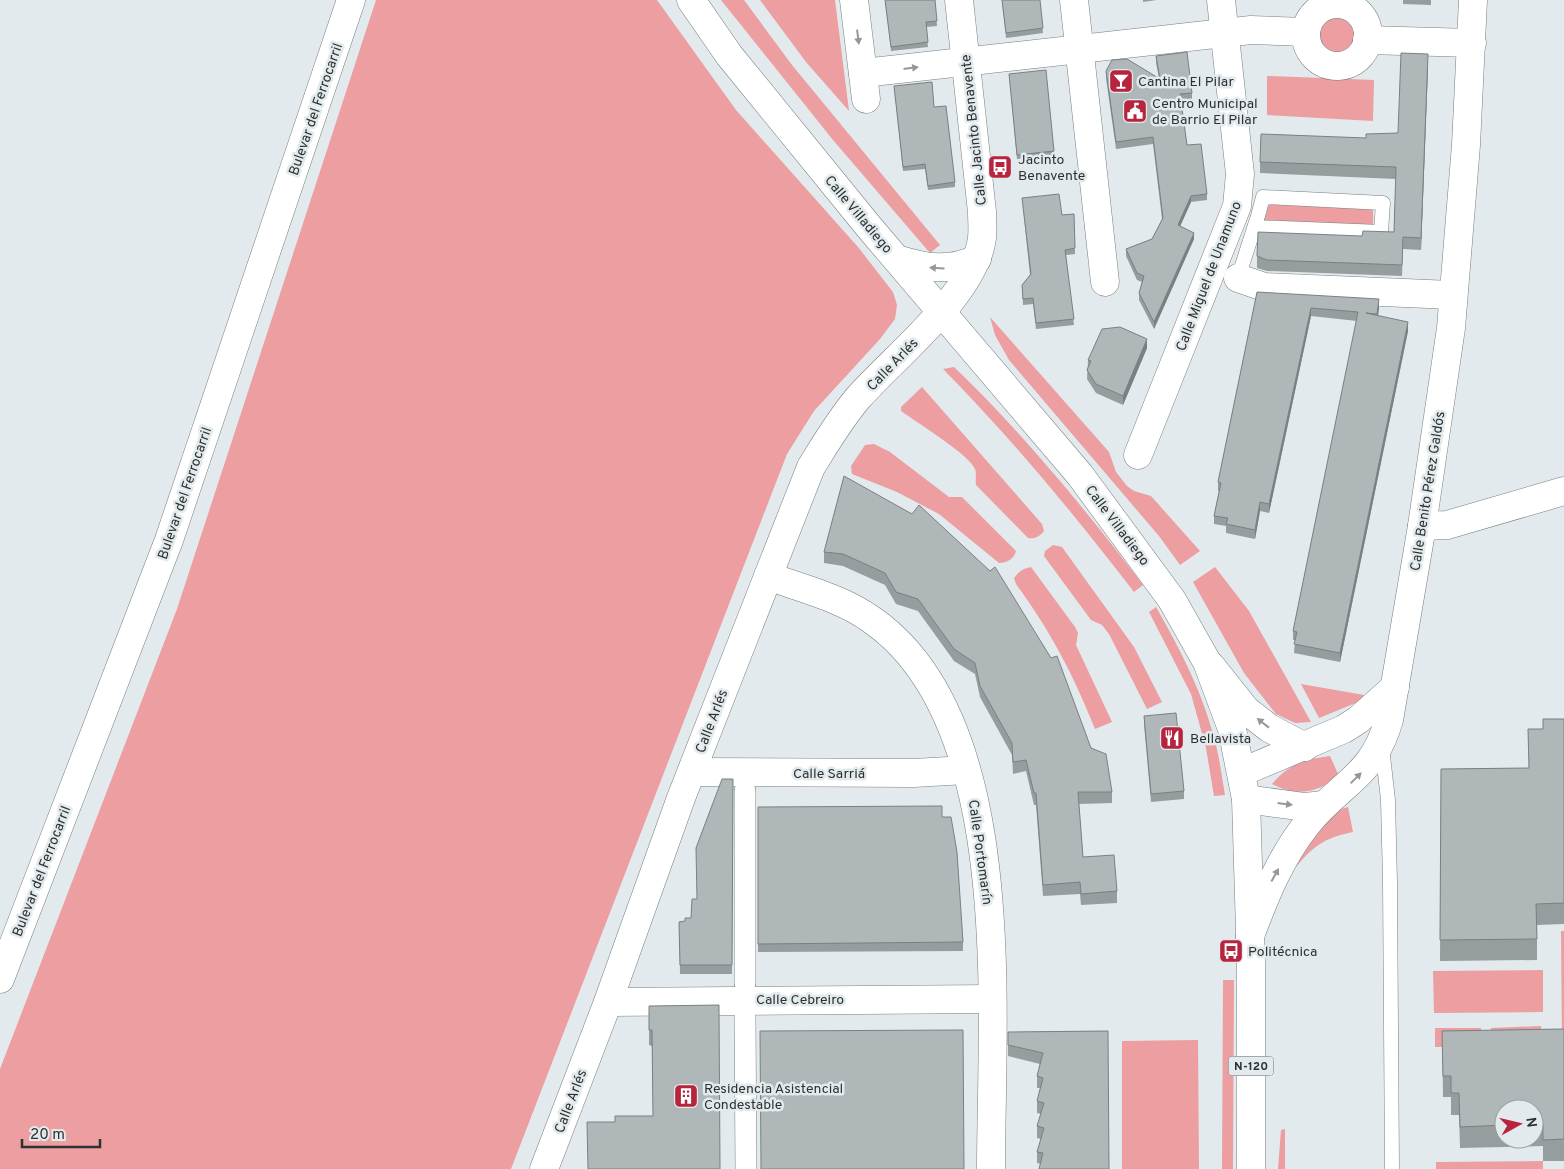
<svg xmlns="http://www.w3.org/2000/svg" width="1564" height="1169" viewBox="0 0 1564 1169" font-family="Overpass,sans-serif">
<rect width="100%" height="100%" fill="#e2eaed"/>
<!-- green -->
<g fill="#ec9ea1">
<path d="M376,0H657L736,110L858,247L893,292L897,305L895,319L880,339L814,411L787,454L511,1169H0V1069L177,609Z"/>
<path d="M721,0H744L792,65L940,245L930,253L833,140Z"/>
<path d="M760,0H835L849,111L806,62Z"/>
<circle cx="1337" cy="34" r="18"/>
<path d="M1267,76L1374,80L1373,121L1267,115Z"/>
<path d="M1269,204L1373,208V225L1264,221Z"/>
<path d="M990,317L1109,452L1116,472L1127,486L1134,491L1151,496L1200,551L1180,565L1159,536L1009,360L995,335Z"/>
<path d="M954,367C1023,433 1085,509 1143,585L1134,592C1074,514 1012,439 943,369Z"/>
<path d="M922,387L1042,524L1044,531C1039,537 1035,539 1028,538L976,485C975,480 977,474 975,469C970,455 916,422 901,411V407Z"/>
<path d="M874,444L890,452L949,497H962L1016,551C1014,559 1007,563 999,563L939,514L897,492L852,474L851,466L865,445Z"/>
<path d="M1053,545L1062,547L1134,647L1162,702L1147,709L1109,634L1102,625L1091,620L1044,556L1045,551Z"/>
<path d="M1031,567L1075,627L1078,633L1076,645L1112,722L1095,729C1073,674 1051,632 1016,584L1014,578C1019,571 1023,569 1031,567Z"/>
<path d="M1215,567L1249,611L1311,722L1295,723L1276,714L1244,673L1193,582Z"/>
<path d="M1156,607C1181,651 1204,695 1216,745C1220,761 1222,778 1225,795L1214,796L1206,748L1191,694L1149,612Z"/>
<path d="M1301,684L1364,695L1363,700L1319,718Z"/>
<path d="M1330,756L1339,776C1316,793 1298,797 1272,784C1290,763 1303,760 1330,756Z"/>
<path d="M1348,807L1353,832C1316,839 1308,853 1285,880C1299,860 1324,811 1348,807Z"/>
<path d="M1561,931H1564V1044H1562Z"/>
<path d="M1543,970V1012L1434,1013L1433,971Z"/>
<path d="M1223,980H1234L1233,1169H1222Z"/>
<path d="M1541,1026L1542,1044L1491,1046V1028Z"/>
<path d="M1435,1028H1481L1482,1046L1435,1047Z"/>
<path d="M1198,1040L1199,1169H1122V1041Z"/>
<path d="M1285,1129V1169H1278L1281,1130Z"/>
<path d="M1543,1161V1169H1436V1162Z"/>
</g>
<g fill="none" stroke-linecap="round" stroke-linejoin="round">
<defs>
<g id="service">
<path d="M1255,227L1381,232L1383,203L1263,197L1258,216"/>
<path d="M1238,278L1257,219"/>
<path d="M1382,747L1388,800L1390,882L1392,1169"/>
</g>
<g id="pedestrian">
<path d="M745,983V791"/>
<path d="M745,1016L746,1169"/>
</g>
<g id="minor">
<path d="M854,0L866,99"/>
<path d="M1074,0L1105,282"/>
<circle cx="1337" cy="35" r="31"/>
<path d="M1367,40L1472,43"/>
<path d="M863,73L1251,30L1306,32"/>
<path d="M897,259C925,268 949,272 977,259"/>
<path d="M1238,278L1264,287L1452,295"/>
<path d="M1138,455L1237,206L1240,174L1221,0"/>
<path d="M1422,526L1447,525L1564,491"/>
<path d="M768,576C803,589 842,598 872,620C1017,721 991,1012 991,1169"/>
<path d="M1211,666L1246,710L1269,728L1305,747"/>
<path d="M692,772L914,773L966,770"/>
<path d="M1242,772L1344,729L1358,720L1395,687"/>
<path d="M1246,799L1305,807L1324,805"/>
<path d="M1250,936C1265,896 1280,858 1307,824C1341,782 1372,778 1389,720L1422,526L1451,328L1466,145L1473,0"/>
<path d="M608,1002L992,999"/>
<path d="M544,1169L608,1002L681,798L811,467C826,443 840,419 858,398C894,357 975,294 982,238C983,230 982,220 982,212L959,0"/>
</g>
<path id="secondary" d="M0,979L169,540L351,0"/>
<path id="trunk" d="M691,0L729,55L869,227L1080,475L1172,600L1207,662L1232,729L1246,799L1251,963V1169"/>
</defs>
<!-- service casing -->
<use href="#service" stroke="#777f81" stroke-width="15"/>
<!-- pedestrian casing -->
<use href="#pedestrian" stroke="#777f81" stroke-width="22"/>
<!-- minor casing -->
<use href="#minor" stroke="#777f81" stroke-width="29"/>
<!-- secondary casing -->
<use href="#secondary" stroke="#777f81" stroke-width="29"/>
<!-- trunk casing -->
<use href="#trunk" stroke="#777f81" stroke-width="29"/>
<!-- service -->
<use href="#service" stroke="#fff" stroke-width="14"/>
<!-- pedestrian -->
<use href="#pedestrian" stroke="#fff" stroke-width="21"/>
<!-- minor -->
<use href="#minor" stroke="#fff" stroke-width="28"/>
<!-- secondary -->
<use href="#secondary" stroke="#fff" stroke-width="28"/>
<!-- trunk -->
<use href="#trunk" stroke="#fff" stroke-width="28"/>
</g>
<!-- wall -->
<g fill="#969d9f" fill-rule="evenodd">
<path d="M885,0H935L937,26L926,27L928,47L891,51Z"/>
<path d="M1002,0H1040L1043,33L1006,38Z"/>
<path d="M1143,0H1157L1143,2Z"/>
<path d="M1403,0H1431V5L1403,4Z"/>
<path d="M1156,56L1192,93V100L1181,101L1187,145L1207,194V200L1191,202L1180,226L1194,239L1154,329L1139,300V293L1142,282L1137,280L1126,256V249L1152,239L1162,219L1153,144L1116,149L1106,78V71L1159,78L1156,63Z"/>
<path d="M1428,66L1421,250L1403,249L1402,276L1267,271L1257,268V256L1362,236L1394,232L1396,179L1260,173V162L1366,138L1398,133Z"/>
<path d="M1009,74L1054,151V155L1017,159Z"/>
<path d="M894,86L934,107L955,182V187L928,190L925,169L903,171Z"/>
<path d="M1022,198L1062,215L1074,214L1075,254L1066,255L1074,325L1036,329L1033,304L1023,305L1022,285L1030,275Z"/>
<path d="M1257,292L1379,308L1378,315L1408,331L1340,662L1294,653L1295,640H1293V631L1357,321L1311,316L1269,513L1260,511L1255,539L1226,533V526L1214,524V516L1219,491H1218V482Z"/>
<path d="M1147,348L1123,405L1096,393L1087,379L1088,360Z"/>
<path d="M844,476L1091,748L1112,792V803L1079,804L1083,857L1117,891V903L1081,905L1080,894L1043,896L1036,805H1034L1026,771L1013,774L1012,755L980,697L975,674L954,661L918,611L896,604L885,585L843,566L824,563V552Z"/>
<path d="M1144,716L1184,791V799L1151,802L1144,724Z"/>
<path d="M1564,719V924L1537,925V960L1440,961L1441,769L1529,768L1528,729H1543Z"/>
<path d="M733,779L732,974H680L679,922L685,921V918H691Z"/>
<path d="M758,807L942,817L963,942V951L758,952Z"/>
<path d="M649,1006L720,1169L615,1122L653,1116L652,1046L649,1045Z"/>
<path d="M1564,1029V1161H1543V1146L1460,1148L1459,1115H1451V1097H1443L1442,1031ZM1504,1109H1534V1139H1504Z"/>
<path d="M1108,1031L1041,1164L1037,1163V1152L1041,1139L1037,1138V1126L1041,1114L1037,1113V1101L1040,1088H1037V1076L1040,1064L1008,1056V1032Z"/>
</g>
<!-- shaded-wall -->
<g fill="#7a8082">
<path d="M1428,54V66L1421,250V238Z"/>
<path d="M1191,196V202L1178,231V225Z"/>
<path d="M1194,233V239L1154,329V322Z"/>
<path d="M1379,299V308L1377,323V314Z"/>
<path d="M1311,308V316L1269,513V504Z"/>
<path d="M1408,322V331L1340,662V653Z"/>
<path d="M1147,339V348L1123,405V396Z"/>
<path d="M1260,502V511L1255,539V530Z"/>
</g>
<!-- building -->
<g fill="#afb7b9" stroke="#7a8082">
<path d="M885,0H935L937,21L926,22L928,42L891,47Z"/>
<path d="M1002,0H1040L1043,28L1006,33Z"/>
<path d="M1187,52L1192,93L1180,94L1187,145L1201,144L1207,194L1191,196L1178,225L1194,233L1154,322L1139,293L1144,276L1137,273L1126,249L1152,239L1163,218L1153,137L1116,142L1106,71L1112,60L1127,59L1160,79L1156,56Z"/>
<path d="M1401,53L1428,54L1421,238L1403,237L1402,265L1267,260L1257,256L1258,232L1362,236L1363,231L1394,232L1396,167L1260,162L1261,134L1366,138V134L1398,133Z"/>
<path d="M1046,70L1054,151L1017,155L1009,74Z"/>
<path d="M932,82L934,107L946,106L955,182L928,186L925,164L903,167L894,86Z"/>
<path d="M1059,194L1062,215L1074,214L1075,248L1065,250L1074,319L1036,323L1033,298L1023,299L1022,285L1031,274L1022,198Z"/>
<path d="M1257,292L1379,299L1377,314L1366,313L1408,322L1340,653L1294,644L1297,632L1293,631L1358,312L1311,308L1269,504L1260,502L1255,530L1226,524L1228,518L1214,516L1221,483L1218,482Z"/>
<path d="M1120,327L1147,339L1123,396L1096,384L1087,370L1091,361L1088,360L1102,329Z"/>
<path d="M844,476L912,514L919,505L990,571L995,567L1051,658L1057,656L1091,748L1106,754L1112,792H1078L1083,857L1114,855L1117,891L1081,894L1080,882L1043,885L1036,793H1034L1026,760L1013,762L1012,743L980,686L975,663L954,649L918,599L896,592L885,573L843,554L824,552Z"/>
<path d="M1176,713L1184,791L1151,794L1144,716Z"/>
<path d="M1543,719H1564V903L1536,904L1537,939L1440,940L1441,769L1529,768L1528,729H1543Z"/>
<path d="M722,779H733L732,965H680L679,922L685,921V918H691L692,899H697L696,848Z"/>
<path d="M942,806V817H951L957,852L963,942L758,944V807Z"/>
<path d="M719,1005L720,1169H588L587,1122H615V1116H653L652,1030H649V1006Z"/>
<path d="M1564,1029V1139L1543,1140V1124L1534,1125V1109H1504V1125L1460,1127L1459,1093H1451V1076H1443L1442,1031Z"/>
<path d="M963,1030L964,1169H761L760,1031Z"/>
<path d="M1108,1031L1109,1169H1039L1043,1153L1037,1152L1044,1128L1037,1126L1044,1103L1037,1101L1043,1078L1037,1076L1043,1053L1008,1045V1032Z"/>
</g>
<!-- one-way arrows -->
<defs><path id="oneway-solid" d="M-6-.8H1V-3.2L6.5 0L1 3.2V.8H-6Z" transform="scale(1.25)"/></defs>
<g fill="#969898">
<use href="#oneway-solid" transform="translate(858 37) rotate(83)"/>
<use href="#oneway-solid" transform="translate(911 68) rotate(-7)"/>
<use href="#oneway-solid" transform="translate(937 268) rotate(-176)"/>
<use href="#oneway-solid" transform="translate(1263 723) rotate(-142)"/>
<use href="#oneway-solid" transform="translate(1356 778) rotate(-45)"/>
<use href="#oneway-solid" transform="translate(1285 804) rotate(7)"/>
<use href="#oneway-solid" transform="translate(1275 875) rotate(-61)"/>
</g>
<!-- icons -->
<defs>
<symbol id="bar-square" viewBox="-11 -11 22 22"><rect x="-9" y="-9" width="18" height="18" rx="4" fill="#b6243e" stroke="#e2eaed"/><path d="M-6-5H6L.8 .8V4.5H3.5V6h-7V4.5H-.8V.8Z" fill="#fff"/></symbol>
<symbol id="civic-square" viewBox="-11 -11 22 22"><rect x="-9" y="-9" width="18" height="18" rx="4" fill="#b6243e" stroke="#e2eaed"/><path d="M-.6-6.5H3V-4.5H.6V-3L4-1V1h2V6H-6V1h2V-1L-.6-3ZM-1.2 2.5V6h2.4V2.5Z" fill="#fff"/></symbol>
<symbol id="bus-square" viewBox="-11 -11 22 22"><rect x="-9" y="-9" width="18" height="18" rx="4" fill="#b6243e" stroke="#e2eaed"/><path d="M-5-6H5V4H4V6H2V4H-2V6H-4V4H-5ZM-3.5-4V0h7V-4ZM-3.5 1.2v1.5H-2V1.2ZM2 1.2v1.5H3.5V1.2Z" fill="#fff"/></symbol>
<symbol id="restaurant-square" viewBox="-11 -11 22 22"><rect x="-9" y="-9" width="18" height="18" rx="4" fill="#b6243e" stroke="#e2eaed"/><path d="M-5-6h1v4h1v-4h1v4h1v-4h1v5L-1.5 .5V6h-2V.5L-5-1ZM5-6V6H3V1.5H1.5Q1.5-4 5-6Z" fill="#fff"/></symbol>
<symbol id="building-square" viewBox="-11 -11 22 22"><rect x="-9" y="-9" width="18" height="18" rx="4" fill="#b6243e" stroke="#e2eaed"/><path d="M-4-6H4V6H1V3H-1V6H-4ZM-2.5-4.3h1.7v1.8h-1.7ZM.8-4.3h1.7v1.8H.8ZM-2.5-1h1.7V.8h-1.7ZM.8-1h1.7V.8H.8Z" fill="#fff"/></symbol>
</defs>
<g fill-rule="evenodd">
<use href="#bar-square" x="1107" y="67" width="28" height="28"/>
<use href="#civic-square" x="1121" y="97" width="28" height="28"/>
<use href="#bus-square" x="986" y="153" width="28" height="28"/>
<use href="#restaurant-square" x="1158" y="724" width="28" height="28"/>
<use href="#bus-square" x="1217" y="937" width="28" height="28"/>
<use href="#building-square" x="672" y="1082" width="28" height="28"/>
</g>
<g text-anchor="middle" stroke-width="5" stroke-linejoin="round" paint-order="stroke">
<!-- shield labels -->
<rect fill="#e2eaed" stroke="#64686a" stroke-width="1" x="1228.5" y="1056.5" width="45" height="19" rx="4"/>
<g font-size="12" font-weight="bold" fill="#2e3132">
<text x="1251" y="1070">N-120</text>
</g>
<!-- poi labels -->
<g font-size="14" fill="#2e3132" stroke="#e2eaed" text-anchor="start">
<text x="1138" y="86">Cantina El Pilar</text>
<text x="1152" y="108">Centro Municipal<tspan x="1152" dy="16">de Barrio El Pilar</tspan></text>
<text x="1018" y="164">Jacinto<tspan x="1018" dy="16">Benavente</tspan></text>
<text x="1190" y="743">Bellavista</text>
<text x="1248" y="956">Politécnica</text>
<text x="704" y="1093">Residencia Asistencial<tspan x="704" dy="16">Condestable</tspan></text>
</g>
<!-- street labels -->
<g font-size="14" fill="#2e3132" stroke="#e2eaed">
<text transform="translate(315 109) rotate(-71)" y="5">Bulevar del Ferrocarril</text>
<text transform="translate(973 130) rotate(-96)" y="5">Calle Jacinto Benavente</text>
<text transform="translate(859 214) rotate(50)" y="5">Calle Villadiego</text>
<text transform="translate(1208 276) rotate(-69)" y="5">Calle Miguel de Unamuno</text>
<text transform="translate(892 364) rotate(-46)" y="5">Calle Arlés</text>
<text transform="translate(1427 491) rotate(-81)" y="5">Calle Benito Pérez Galdós</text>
<text transform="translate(184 493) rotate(-71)" y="5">Bulevar del Ferrocarril</text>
<text transform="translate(1118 525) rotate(53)" y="5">Calle Villadiego</text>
<text transform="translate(711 721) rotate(-69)" y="5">Calle Arlés</text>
<text x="829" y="778">Calle Sarriá</text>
<text transform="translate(981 852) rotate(82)" y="5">Calle Portomarín</text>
<text transform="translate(41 871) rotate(-69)" y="5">Bulevar del Ferrocarril</text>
<text x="800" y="1004">Calle Cebreiro</text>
<text transform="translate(570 1101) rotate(-69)" y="5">Calle Arlés</text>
</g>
</g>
<!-- north arrow -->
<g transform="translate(1519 1124) rotate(82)"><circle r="24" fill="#e2eaed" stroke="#9aa0a2"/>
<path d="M0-4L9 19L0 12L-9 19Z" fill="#b6243e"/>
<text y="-8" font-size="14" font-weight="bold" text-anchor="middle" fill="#2e3132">N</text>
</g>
<!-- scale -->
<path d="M22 1139v8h78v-8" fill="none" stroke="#2e3132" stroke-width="2.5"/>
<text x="30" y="1139" font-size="15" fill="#2e3132" stroke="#e2eaed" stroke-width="4" paint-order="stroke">20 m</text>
</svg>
